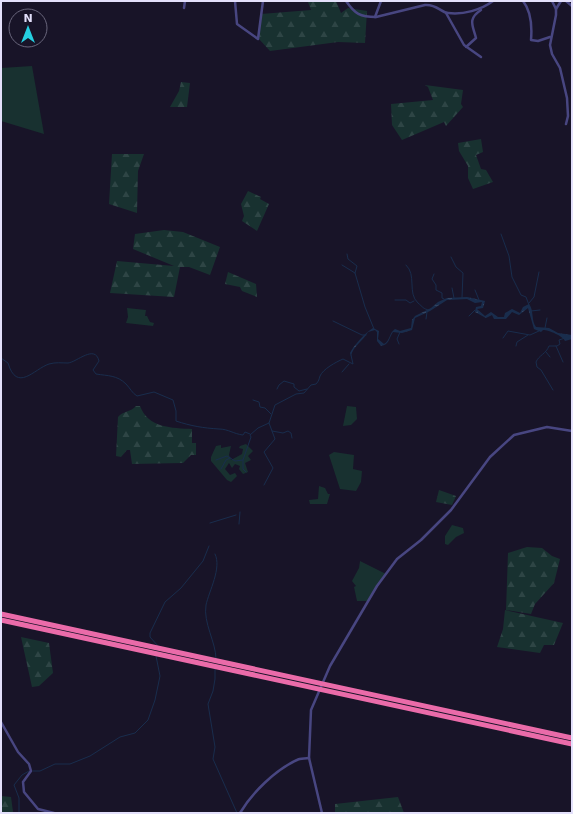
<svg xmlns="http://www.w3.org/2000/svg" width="573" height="814" viewBox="0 0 573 814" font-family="'DejaVu Sans',sans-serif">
<defs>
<pattern id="forest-firs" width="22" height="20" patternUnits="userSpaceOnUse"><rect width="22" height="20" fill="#183130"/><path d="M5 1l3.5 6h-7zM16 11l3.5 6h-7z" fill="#2e4545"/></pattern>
<pattern id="water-ripples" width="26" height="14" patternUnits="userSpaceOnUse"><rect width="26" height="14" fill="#192d4d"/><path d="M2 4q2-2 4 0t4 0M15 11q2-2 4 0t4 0" fill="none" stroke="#3a4b68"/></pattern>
</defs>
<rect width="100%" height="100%" fill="#181428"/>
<!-- green -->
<g fill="#183130">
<path d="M32,66L44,134L1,121V68Z"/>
<path d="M127,308L146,310L145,316H147L150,322L154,323L153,326L126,323L128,317Z"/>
<path d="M347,406L356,407L357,419L351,425L343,426Z"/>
<path d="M246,444L253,451L248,456L251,460L245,463L248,472L243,474L239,469L240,466L235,464L232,468L229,463L225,469L230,475L235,473L237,476L231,482L227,480L211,461V457L216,446L221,445V448L231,446L229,455L231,460L242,454L243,449L239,448L240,446Z"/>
<path d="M334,452L354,455L353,469L362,471L361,482L356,491L340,489L329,455Z"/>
<path d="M319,486L325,488L328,494H330L327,504H310L309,500L318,499Z"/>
<path d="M452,525L463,528L464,533L456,537L448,545L445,544V536Z"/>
<path d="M360,561L386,574L368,601H357L354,587L356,586L352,581L359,568Z"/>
</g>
<!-- forest -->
<g fill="url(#forest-firs)">
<path d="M311,1H336L341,13L348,8L367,11L365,43L338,42L270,51L259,39L261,14L311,10L308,2Z"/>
<path d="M181,82L190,83L187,107H170L179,91Z"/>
<path d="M425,85L463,90L461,104L463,107L446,126L444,122L402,140L392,125L391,104L433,100L428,87Z"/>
<path d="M481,139L483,152L476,155L481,169L486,170L493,182L473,189L468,178V166L459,151L458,143Z"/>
<path d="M112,154H144L138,171L137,213L109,204Z"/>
<path d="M248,191L261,197L260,199L269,204L257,231L242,221L244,216L241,204Z"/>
<path d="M164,230L183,232L220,247L210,275L189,267H180L174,297L110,293L117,261L174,266L133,249L135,234Z"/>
<path d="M228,272L256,284L257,297L242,291L240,287L225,284Z"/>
<path d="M136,406H140C148,428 172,428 192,429V443H196V455H191L183,463L132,464L130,450H127L121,457L116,456L118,417C123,411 131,412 136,406Z"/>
<path d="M439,490L456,496L452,505L436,502Z"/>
<path d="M527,547L542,548L552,556L560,559L554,583L535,604L531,614L506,610L508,553Z"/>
<path d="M505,610L563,623L554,645H544L540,653L497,647L503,629Z"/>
<path d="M21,637L49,643L53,673L39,686L32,687Z"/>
<path d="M1,796L11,797L13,812L1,813Z"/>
<path d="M398,797L404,813H335V804Z"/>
</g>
<!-- water -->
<path fill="url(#water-ripples)" d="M467,297L485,301L483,308L477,309L485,316L491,312L498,317H504L505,313L512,309L520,313L523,307L529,304C534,310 531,321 536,327L549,328L558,333L572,335V339L565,341C563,336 549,330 543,330L541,332L534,329L528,308L519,315L512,312L506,319H494L492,315L486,318L475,312L476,307L481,306L482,302L475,303L467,299L447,300L430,311L415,318L412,330L402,333L393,332C389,338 389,345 381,346L377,341V332L375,330L368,332C363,341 353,346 351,356L350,353C354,345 366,332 373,328L379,331L378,339L384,344C390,341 389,333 395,329L400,331L411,328L412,320L415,316L431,308L438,302L447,298Z"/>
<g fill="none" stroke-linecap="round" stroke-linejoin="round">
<!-- stream -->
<g stroke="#192d4d" stroke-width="1">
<path d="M501,234L509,256L512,277L521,295L526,297L529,305"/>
<path d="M347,254L348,259L357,266L355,273"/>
<path d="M451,257L456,267L463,273L462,298"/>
<path d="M342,265L355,273L365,307L374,329"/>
<path d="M406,265C417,275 407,293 418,303C423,307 423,309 429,310"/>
<path d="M434,274L432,279L436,285V290L442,293V298L444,299"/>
<path d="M452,288L454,298"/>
<path d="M475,290L479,300"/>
<path d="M395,300H406L410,303L414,301"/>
<path d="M529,303L534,297L539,272"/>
<path d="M531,311L540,310"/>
<path d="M469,316L475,310"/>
<path d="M426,319L427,312"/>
<path d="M333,321L362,335H366"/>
<path d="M545,328L547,318"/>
<path d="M503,338L508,331L530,335L539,331"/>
<path d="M399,344L397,339L400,332"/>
<path d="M516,346L517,342L528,335"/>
<path d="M556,346L563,362"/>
<path d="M546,352L550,357"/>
<path d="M1,358L8,363C17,393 34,369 49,364C56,362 61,363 68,363C77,362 95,344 99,361L93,370L96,374C108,376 117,375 126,384C130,388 132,393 137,396L154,392L173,400L176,411V421C191,426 203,428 219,429C228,429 234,434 243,435L245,432L250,434"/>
<path d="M342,372L349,364"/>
<path d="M277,389L279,385L284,381L294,384V387L299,391L307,389"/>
<path d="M553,390L541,370L537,367L536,362C539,355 546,354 549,346H557L560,344L559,340L565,338"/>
<path d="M253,400L259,402L260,407L265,408L271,414"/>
<path d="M272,431L283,433L288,431L291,433L292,438"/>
<path d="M216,460L227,456L235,461L243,460L251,437L250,435L258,428L269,423L275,405L296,394L304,393L311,385L316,384C319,381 319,379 320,376C323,369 336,362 343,359L353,364L351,355"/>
<path d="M243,460V469L246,472"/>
<path d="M221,469L226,460L230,458"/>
<path d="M264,485L273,468L264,452L275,439L269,423"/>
<path d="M210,523L236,515"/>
<path d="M239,524L240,512"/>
<path d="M215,554C222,568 209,591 206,605C203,623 216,642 216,659"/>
<path d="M158,646L150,637V633L165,602L181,588L203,561L209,546"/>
<path d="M215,669V679L213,691L208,704L215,747L213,759L237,813"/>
<path d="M33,771H40L55,764H70L90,756L120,737L135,733L148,720L155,700L160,676L156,656"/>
<path d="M19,813V798L14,785L22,775L29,771"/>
</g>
<!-- street -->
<g stroke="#484681" stroke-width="2.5">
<path d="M235,1L237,24L258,39L263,1"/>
<path d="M346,1C355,14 360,17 376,17L425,5C437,4 440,12 448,13C463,15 481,10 493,1"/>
<path d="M523,1C531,11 532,28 531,40L538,41L550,37"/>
<path d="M552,1L556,9V15L550,45L552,54L560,68L567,98L568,116L566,124"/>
<path d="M566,1L572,6"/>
<path d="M184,8L185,1"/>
<path d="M556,9L561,1"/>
<path d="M446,13L464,45L481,57"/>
<path d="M375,17L381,1"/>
<path d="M466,47L476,38C473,26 467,19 481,10"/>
<path d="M1,722L18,752L29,764L31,771L23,782L24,792L38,809L54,813"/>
<path d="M240,813C252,793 275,770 297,760C300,758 305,759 309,758"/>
<path d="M322,813L309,758L311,710L330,666L377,586L397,559L421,540L451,510L490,457L514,435L547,427L572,431"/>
</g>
<!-- highway -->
<g stroke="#ea6ba9" stroke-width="5">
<path d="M1,614L572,738"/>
<path d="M1,620L572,744"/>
</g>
</g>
<!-- border -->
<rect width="573" height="814" fill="none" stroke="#e3e0fb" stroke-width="4"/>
<!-- north arrow -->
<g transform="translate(28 28)"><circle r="19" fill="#181428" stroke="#69667c"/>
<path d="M0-3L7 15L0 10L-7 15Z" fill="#25cfe1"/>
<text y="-6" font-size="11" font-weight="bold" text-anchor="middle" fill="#e3e0fb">N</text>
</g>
</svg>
